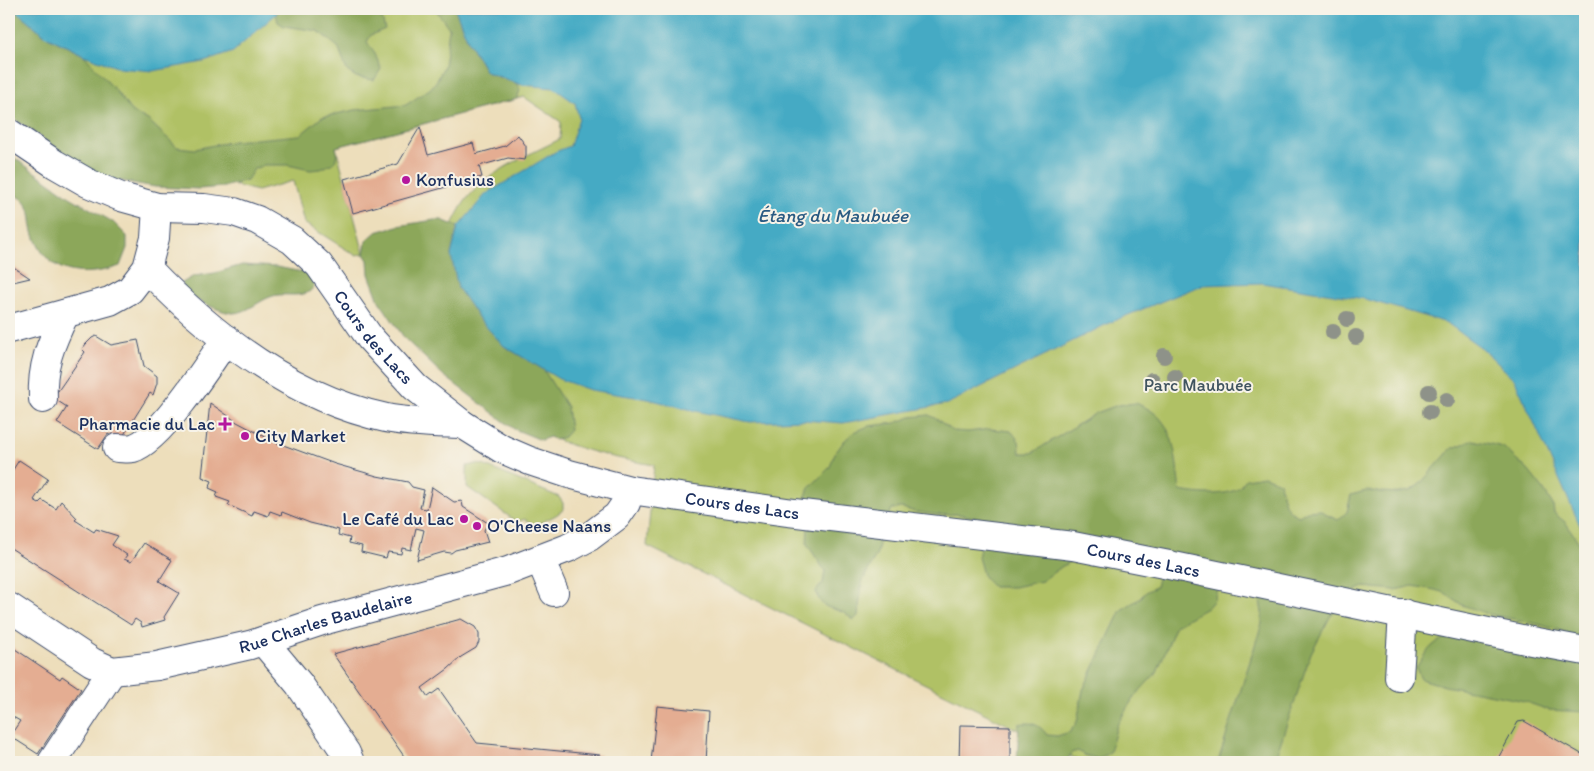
<svg xmlns="http://www.w3.org/2000/svg" width="1594" height="771" viewBox="0 0 1594 771" font-family="Itim,sans-serif">
<rect width="100%" height="100%" fill="#f7f3e8"/>
<filter id="ink" filterUnits="userSpaceOnUse"><feTurbulence type="fractalNoise" baseFrequency=".02" numOctaves="2"/><feDisplacementMap in="SourceGraphic" scale="10" xChannelSelector="R" yChannelSelector="G"/><feConvolveMatrix kernelMatrix="1 2 1 2 8 2 1 2 1" color-interpolation-filters="sRGB"/></filter>
<filter id="wash" filterUnits="userSpaceOnUse"><feTurbulence type="fractalNoise" baseFrequency=".0096" numOctaves="4" result="noise"/><feDisplacementMap in="SourceGraphic" scale="20" xChannelSelector="R" yChannelSelector="G"/><feGaussianBlur stdDeviation="1.12" result="paint"/><feColorMatrix in="noise" values="0 0 0 0 0 0 0 0 0 0 0 0 0 0 0 0 0 1.4 0 .05"/><feComposite in="paint" operator="in"/></filter>
<g filter="url(#wash)">
<rect width="100%" height="100%" fill="#eddebb"/>
<!-- green -->
<g fill="#b0c165" stroke="#667862">
<path d="M9,9H1585V762H1081L1010,726L647,546L654,465C618,459 583,451 550,437L449,231C454,221 459,209 466,200C488,171 527,156 560,139L561,122L524,97L336,147L364,254L355,255L304,223L293,181L257,191L204,177Z"/>
<path d="M476,464L483,465L559,497L563,503V510L556,515L535,526L525,519L517,522L467,487V466Z"/>
</g>
<!-- forest -->
<g fill="#8ca75a" stroke="#546b5c">
<path d="M9,9H14L46,36L84,55L116,91L131,111L148,120L177,147L195,149L234,141L300,135L322,117L355,110L406,105L431,88L437,80L444,66L449,28L435,9H455L456,10L469,43L486,72L518,84L520,90L517,99L336,147L337,153L335,162L321,169L310,170L288,165H264L254,169L247,180L224,187L199,189L155,187L110,179L81,167L9,115Z"/>
<path d="M279,9H379L385,29L371,35L367,42L375,54L381,69L374,80L356,77L347,71L338,47L318,31L284,26L278,22L276,14Z"/>
<path d="M9,154L70,197L113,222L127,236V248L120,266C82,279 45,275 33,232C30,221 32,211 25,202C22,197 14,195 9,193Z"/>
<path d="M434,220H442L458,227L451,255L504,346L543,369L567,407L570,430L564,437L555,440L550,437L541,440L514,429L443,375L405,339L379,301L369,274L368,260L364,254L366,241L376,232L397,226Z"/>
<path d="M242,265L277,267L307,273L315,284C309,301 286,292 273,296C259,300 248,313 233,313C223,313 190,299 184,290C182,288 183,285 182,283L194,276L215,273Z"/>
<path d="M1136,403C1142,406 1148,408 1153,412C1177,429 1176,465 1180,491C1193,494 1227,497 1238,488C1241,486 1243,482 1246,479L1264,476L1280,482C1283,497 1283,510 1299,516L1307,511L1320,510L1327,515L1338,520L1347,512L1351,495L1366,491L1397,493L1410,491L1420,484L1451,449L1473,440L1503,447L1528,470L1543,489L1553,505L1554,513L1566,523L1585,552V712L1549,710L1520,700L1445,686L1421,679L1416,668C1426,652 1430,645 1446,637L1576,640L1565,632L1538,624L1488,614L1462,605L1445,593L1435,590L1413,586L1395,590L1364,587L1350,593L1330,617L1311,653L1274,762H1218L1262,623V612L1260,601L1263,597L1219,582L1214,600L1207,608L1176,625L1157,672L1134,697L1117,725L1110,752L1099,759L1084,755L1078,751L1071,753L1067,762H1017L1019,724C1032,721 1040,725 1047,735L1057,736L1070,732L1077,722L1083,690L1121,610L1139,599L1147,591L1156,587L1158,578L1155,571L1078,557L1061,567L1042,581L1014,587H993L984,578L978,557L986,525L980,518L957,514L940,515L916,512L902,508L892,509L882,529L877,554L862,582L858,616L854,620C851,618 847,615 844,613C829,606 821,610 816,591L823,583L825,571L807,544L808,526L804,501L809,488L830,467L834,455L844,441L854,432L869,426L895,423L911,417L929,415L938,420L953,431L968,432L990,429L1011,431L1019,441L1020,453H1032L1096,413L1118,405Z"/>
</g>
<!-- water -->
<g fill="#44aac4" stroke="#306c91">
<path d="M14,9H279L276,14L233,52L204,62L153,71L119,68L84,55L46,36Z"/>
<path d="M455,9H1585V534L1582,530L1515,380L1483,349L1447,323L1437,320L1365,299L1262,283L1202,285L1111,322L947,404L843,423L802,420L750,422L700,412L648,399L590,390L559,379L504,346L480,320L458,288L451,255L458,227L486,194L555,152L570,146L579,118L575,103L554,88L522,85L486,72L469,43Z"/>
</g>
<g id="blocks">
<!-- building -->
<g fill="#e4ad92">
<path d="M420,127L428,155L473,143L476,154L505,146L518,135L526,146V156L525,160L508,158L479,166L482,177L353,213L344,179L398,164Z"/>
<path d="M9,264L30,278L9,283Z"/>
<path d="M96,336L111,345L138,340L144,366L157,376V383L153,395L150,393L120,441L108,434L98,449L57,423L67,407L53,398L85,352L82,349L86,344L92,338Z"/>
<path d="M210,403L237,422L275,442L335,464L377,476L408,482L412,487L424,490L420,508L427,509L432,487L454,502L462,501L463,507L488,523L484,530L488,542L455,550L451,553L444,552L417,560L424,530L416,528L411,550L402,548L401,554L388,552L386,558L361,552L362,546L349,543L350,538L338,535L339,530L310,523L282,512L281,515L270,511L268,516L254,511L252,516L228,505L230,502L216,497L218,492L209,488L212,481L202,477Z"/>
<path d="M19,460L48,479L34,500L39,503L42,500L56,509L61,501L77,518L75,520L94,532L96,529L118,536L112,545L127,555L124,559L131,562L144,543L172,560L159,581L179,593L164,617L165,620L142,627L141,623L135,619L131,625L9,547V476Z"/>
<path d="M461,619L475,627L479,634V642L476,648L461,657L448,669L422,688L428,697L439,689L477,743L600,755L599,762H408L333,654Z"/>
<path d="M9,645L60,679L62,676L81,689L38,754L10,736L20,721L13,717L11,720L9,718Z"/>
<path d="M657,706L709,711L706,762H651Z"/>
<path d="M1524,721L1585,756V762H1496L1518,722Z"/>
<path d="M960,725L1010,726V762H959Z"/>
</g>
</g>
</g>
<g filter="url(#ink)">
<use href="#blocks" fill-opacity="0" stroke="#3a496c" stroke-width="1"/>
<g fill="none" stroke-linecap="round" stroke-linejoin="round">
<defs>
<g id="minor">
<path id="s1" d="M9,133L55,164L88,183L121,197L157,207L204,208L234,212L257,220L292,240L319,265L370,338L415,387L462,424L502,449L530,461L569,474L630,490L787,512L1073,546L1169,565L1526,640L1585,651"/>
<path d="M147,268C212,336 293,398 386,418C411,423 438,423 462,424"/>
<path d="M9,329L110,301L130,290L147,268L155,238L157,207"/>
<path d="M43,399C41,366 51,343 65,314"/>
<path d="M117,448C122,448 128,449 133,448C159,441 210,363 226,339"/>
<path d="M540,559L554,592"/>
<path id="s2" d="M9,607L92,662L112,671L157,666L250,645L322,621L508,571L568,548L589,537L617,516L626,503L630,490"/>
<path d="M263,641L299,684L346,753L350,762"/>
<path d="M1399,677L1403,613"/>
<path d="M52,762L112,671"/>
</g>
</defs>
<!-- minor casing -->
<use href="#minor" stroke="#3a496c" stroke-width="30"/>
<!-- minor -->
<use href="#minor" stroke="#fff" stroke-width="28"/>
</g>
<!-- trees -->
<g fill="#8e9289">
<circle cx="1347" cy="319" r="8"/>
<circle cx="1333" cy="332" r="8"/>
<circle cx="1356" cy="337" r="8"/>
<circle cx="1164" cy="356" r="8"/>
<circle cx="1175" cy="377" r="8"/>
<circle cx="1152" cy="380" r="8"/>
<circle cx="1429" cy="392" r="8"/>
<circle cx="1447" cy="400" r="8"/>
<circle cx="1430" cy="412" r="8"/>
</g>
</g>
<!-- markers -->
<g fill="#b5179e" stroke="#f7f3e8" stroke-width="2">
<circle cx="406" cy="180" r="5"/>
<path d="M222.5 416.5h5v5h5v5h-5v5h-5v-5h-5v-5h5z"/>
<circle cx="245" cy="436" r="5"/>
<circle cx="464" cy="519" r="5"/>
<circle cx="477" cy="526" r="5"/>
</g>
<g text-anchor="middle" stroke-width="4" stroke-linejoin="round" paint-order="stroke">
<!-- poi labels -->
<g font-size="18" fill="#1b2f5e" stroke="#f7f3e8" text-anchor="start">
<text x="416" y="186">Konfusius</text>
<text x="215" y="430" text-anchor="end">Pharmacie du Lac</text>
<text x="255" y="442">City Market</text>
<text x="454" y="525" text-anchor="end">Le Café du Lac</text>
<text x="487" y="532">O'Cheese Naans</text>
</g>
<!-- street labels -->
<g font-size="18" fill="#1b2f5e" stroke="#f7f3e8">
<text dy="6" stroke="none"><textPath href="#s1" startOffset="436">Cours des Lacs</textPath></text>
<text dy="6" stroke="none"><textPath href="#s1" startOffset="856">Cours des Lacs</textPath></text>
<text dy="6" stroke="none"><textPath href="#s1" startOffset="1261">Cours des Lacs</textPath></text>
<text dy="6" stroke="none"><textPath href="#s2" startOffset="341">Rue Charles Baudelaire</textPath></text>
</g>
<!-- park labels -->
<g font-size="18" fill="#405460" stroke="#f7f3e8">
<text x="1198" y="391">Parc Maubuée</text>
</g>
<!-- water labels -->
<g font-size="19" font-style="italic" fill="#295a82" stroke="#f7f3e8">
<text x="833" y="222">Étang du Maubuée</text>
</g>
</g>
<!-- margin -->
<rect width="1594" height="771" fill="none" stroke="#f7f3e8" stroke-width="30"/>
</svg>
